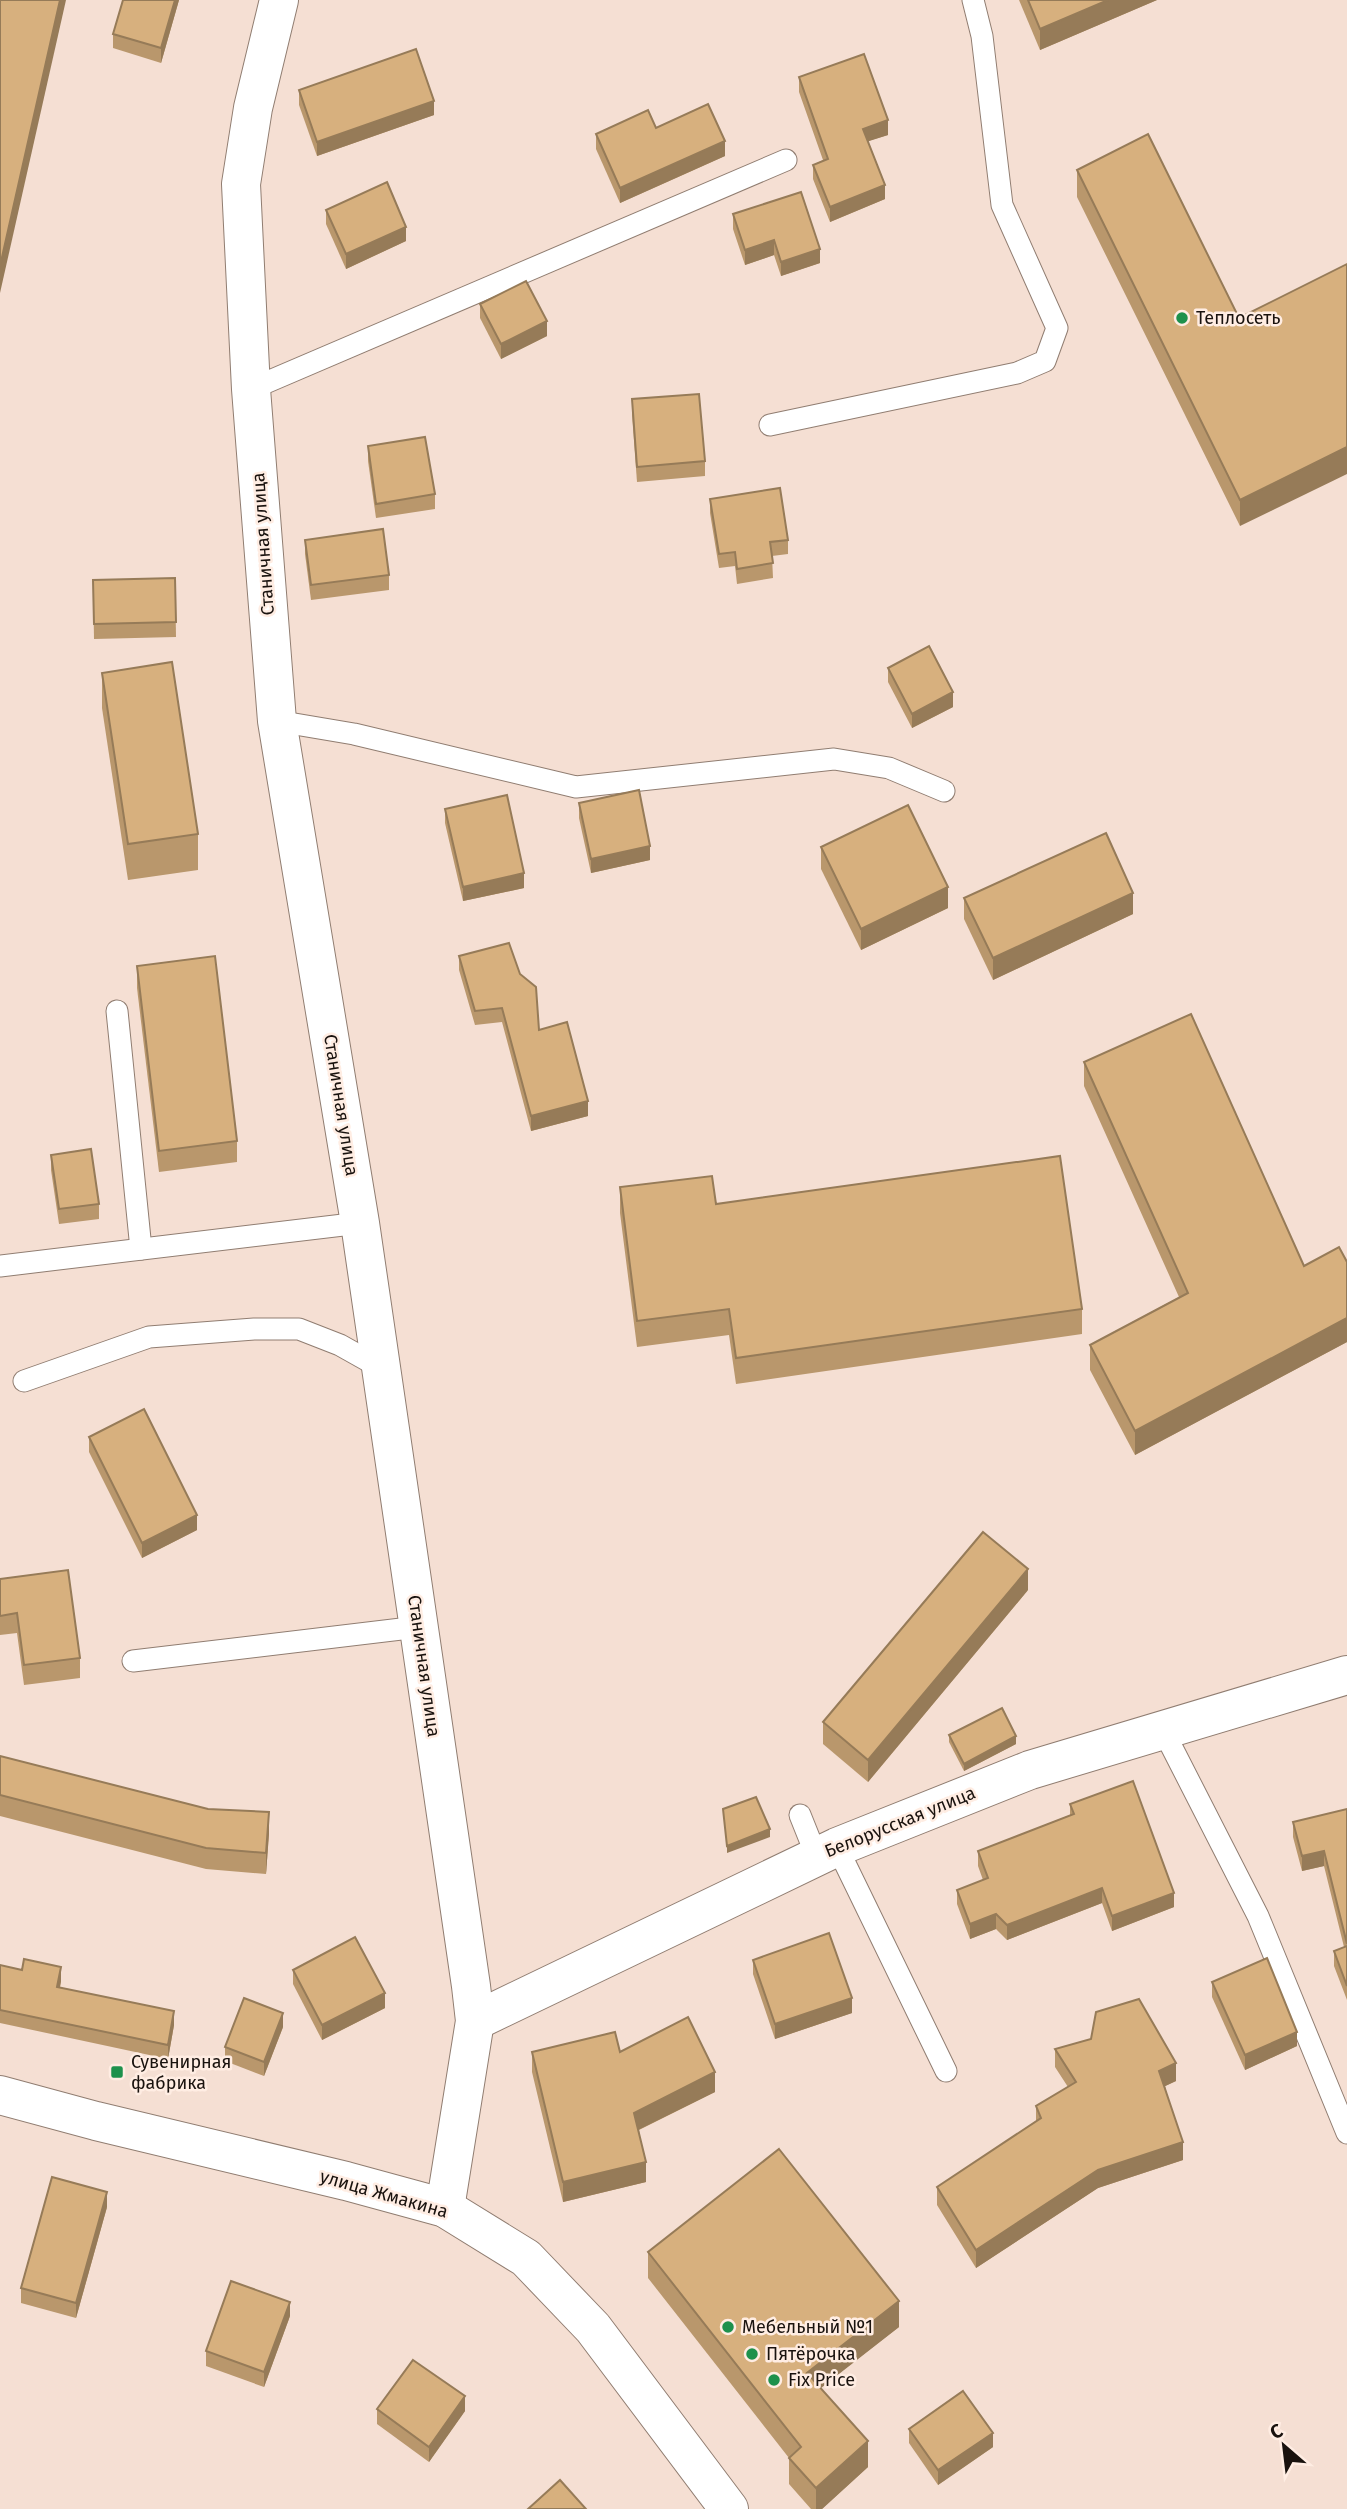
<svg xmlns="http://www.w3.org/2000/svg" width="1347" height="2509" viewBox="0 0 1347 2509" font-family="'Fira Sans',sans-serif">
<rect width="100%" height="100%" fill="#f5dfd3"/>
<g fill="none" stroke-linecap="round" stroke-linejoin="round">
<defs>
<g id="lane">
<path d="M251,389L786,160"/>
<path d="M770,425L1017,373L1045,361L1057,328L1002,205L982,36L973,0"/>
<path d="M277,721L354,734L576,787L834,759L889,768L944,791"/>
<path d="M117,1011L141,1249"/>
<path d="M0,1266L360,1223"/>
<path d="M24,1381L149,1337L254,1329H299L340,1345L381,1368"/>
<path d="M133,1661L418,1627"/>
<path d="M1163,1730L1258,1916L1347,2133"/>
<path d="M800,1815L816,1855"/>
<path d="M837,1847L946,2071"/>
</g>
<g id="street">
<path d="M279,0L253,108L241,184L251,389L277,721L360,1223L471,1986L475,2021L445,2208"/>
<path d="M475,2021L837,1847L1030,1770L1347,1675"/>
</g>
<path id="secondary" d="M0,2095L96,2121L346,2181L445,2208L526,2258L593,2328L729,2509"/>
</defs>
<!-- lane casing -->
<use href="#lane" stroke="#907d71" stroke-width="23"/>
<!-- street casing -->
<use href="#street" stroke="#907d71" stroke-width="40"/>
<!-- secondary casing -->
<use href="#secondary" stroke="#907d71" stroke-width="40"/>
<!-- lane -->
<use href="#lane" stroke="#fff" stroke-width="21"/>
<!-- street -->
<use href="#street" stroke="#fff" stroke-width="38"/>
<!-- secondary -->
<use href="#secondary" stroke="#fff" stroke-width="38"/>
</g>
<!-- wall -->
<g fill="#b9976c">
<path d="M123,0H179L161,63L113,48V34Z"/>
<path d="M1019,0H1157L1040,50Z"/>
<path d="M799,77L888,135L868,141L885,199L830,222L813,179V165L823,160L799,92Z"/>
<path d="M299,90L434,115L317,156L299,105Z"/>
<path d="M656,128L725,156L620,203L596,149V134Z"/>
<path d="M1077,170L1239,318L1347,264L1240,526L1077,197Z"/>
<path d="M326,210L406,241L346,269L326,224Z"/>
<path d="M733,214L820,263L781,276L774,255L745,265L733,229Z"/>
<path d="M480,304L547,336L501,359L480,318Z"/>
<path d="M632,399L705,461V476L637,482L632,414Z"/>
<path d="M368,446L435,494V509L376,518L368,461Z"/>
<path d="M710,499L788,540V554L772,556L773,578L737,584L735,566L719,568L710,513Z"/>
<path d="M305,540L389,575V590L311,600L305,554Z"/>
<path d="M175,578L176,637L94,639L93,580Z"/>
<path d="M888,668L953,707L912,728L888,682Z"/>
<path d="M102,673L198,834V870L128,880L102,708Z"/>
<path d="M579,803L650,860L591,873L579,818Z"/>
<path d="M445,809L524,888L463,901L445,823Z"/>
<path d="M821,847L948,908L861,950L821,869Z"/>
<path d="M964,898L1133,914L993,980L964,919Z"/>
<path d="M459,956L539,1030L588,1116L531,1131L502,1022L475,1025L459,970Z"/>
<path d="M137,966L237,1141V1162L159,1172L137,988Z"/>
<path d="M1084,1062L1304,1266L1347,1262V1342L1135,1455L1090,1370V1345L1179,1297L1084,1086Z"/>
<path d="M51,1155L99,1204V1219L59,1224L51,1170Z"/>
<path d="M620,1187L716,1204L1082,1309V1334L736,1384L729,1335L637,1347L620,1213Z"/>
<path d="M89,1437L197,1530L142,1558L89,1452Z"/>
<path d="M0,1579L80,1658V1678L24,1685L17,1633L0,1635Z"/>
<path d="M1028,1590L868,1782L823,1744V1722Z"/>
<path d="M949,1735L1016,1744L964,1771L949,1742Z"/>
<path d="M0,1756L208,1809L269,1833L266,1874L206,1869L0,1816Z"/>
<path d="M1070,1804L1174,1907L1112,1931L1102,1903L1007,1940L996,1929L970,1939L957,1904V1890L983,1880L978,1866V1851L1070,1815Z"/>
<path d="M1347,1809V2000L1334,1966V1951L1344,1947L1324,1866L1302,1871L1293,1837V1822Z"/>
<path d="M753,1960L852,2013L775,2039L753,1974Z"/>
<path d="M0,1965L61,1981L60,1988L174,2025L168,2059L0,2023Z"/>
<path d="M293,1970L385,2008L322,2040L293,1984Z"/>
<path d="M1212,1982L1297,2046L1245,2070L1212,1997Z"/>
<path d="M283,2027L264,2076L225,2061V2047Z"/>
<path d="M1055,2049L1176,2081L1165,2086L1183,2160L1098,2188L976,2268L937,2205V2187L1036,2121V2106L1068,2087L1055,2067Z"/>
<path d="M532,2052H620L715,2092L639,2130L646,2182L563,2202L532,2072Z"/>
<path d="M107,2207L76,2318L21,2303V2288Z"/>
<path d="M648,2252L899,2327L820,2388L868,2467L822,2509H811L789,2484V2458L648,2278Z"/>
<path d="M290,2316L264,2387L206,2366V2351Z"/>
<path d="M377,2409L465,2411L429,2462L377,2424Z"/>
<path d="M909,2429L993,2447L938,2485L909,2443Z"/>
</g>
<!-- shaded-wall -->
<g fill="#967b58">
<path d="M60,0H66L0,293V266Z"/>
<path d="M175,0H179L161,63V48Z"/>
<path d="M1108,0H1157L1040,50V29Z"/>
<path d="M434,101V115L317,156V142Z"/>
<path d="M888,120V135L863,143V129Z"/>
<path d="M725,141V156L620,203V188Z"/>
<path d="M885,185V199L830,222V207Z"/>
<path d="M406,227V241L346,269V254Z"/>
<path d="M774,240V255L745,265V250Z"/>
<path d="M820,249V263L781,276V262Z"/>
<path d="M547,321V336L501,359V344Z"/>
<path d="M1347,447V474L1240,526V500Z"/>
<path d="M953,692V707L912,728V714Z"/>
<path d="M650,846V860L591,873V859Z"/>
<path d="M524,873V888L463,901V887Z"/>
<path d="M948,887V908L861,950V929Z"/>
<path d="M1133,893V914L993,980V958Z"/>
<path d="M588,1101V1116L531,1131V1116Z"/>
<path d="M1347,1318V1342L1135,1455V1431Z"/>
<path d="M197,1515V1530L142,1558V1543Z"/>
<path d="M1028,1569V1590L868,1782V1760Z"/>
<path d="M1016,1736V1744L964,1771V1764Z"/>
<path d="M269,1812V1833L266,1874V1853Z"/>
<path d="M770,1829V1837L727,1853V1846Z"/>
<path d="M1324,1851V1866L1302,1871V1856Z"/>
<path d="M1102,1888V1903L1007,1940V1925Z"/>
<path d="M1174,1893V1907L1112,1931V1916Z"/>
<path d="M996,1914V1929L970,1939V1924Z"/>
<path d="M61,1967V1981L57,2001V1987Z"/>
<path d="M385,1993V2008L322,2040V2025Z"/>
<path d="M852,1998V2013L775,2039V2024Z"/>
<path d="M174,2011V2025L168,2059V2045Z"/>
<path d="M283,2013V2027L264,2076V2062Z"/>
<path d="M1297,2032V2046L1245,2070V2055Z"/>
<path d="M1176,2063V2081L1159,2089V2071Z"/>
<path d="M715,2072V2092L634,2132V2113Z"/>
<path d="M1183,2142V2160L1098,2188L976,2268V2250L1098,2170Z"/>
<path d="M646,2162V2182L563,2202V2182Z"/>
<path d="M107,2192V2207L76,2318V2303Z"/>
<path d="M899,2301V2327L807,2399V2373Z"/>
<path d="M290,2302V2316L264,2387V2372Z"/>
<path d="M465,2396V2411L429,2462V2447Z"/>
<path d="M993,2433V2447L938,2485V2470Z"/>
<path d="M868,2441V2467L822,2509H816V2488Z"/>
</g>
<!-- building -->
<g fill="#d7b07e" stroke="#967b58" stroke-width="2">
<path d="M0,0H60L0,266Z"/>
<path d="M123,0H175L161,48L113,34Z"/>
<path d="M1028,0H1108L1040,29Z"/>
<path d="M416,49L434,101L317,142L299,90Z"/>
<path d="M864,54L888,120L863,129L885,185L830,207L813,165L828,159L799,77Z"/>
<path d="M708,104L725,141L620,188L596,134L648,110L656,128Z"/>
<path d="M1148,134L1239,318L1347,264V447L1240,500L1077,170Z"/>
<path d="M387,182L406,227L346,254L326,210Z"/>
<path d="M801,192L820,249L781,262L774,240L745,250L733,214Z"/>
<path d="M526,281L547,321L501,344L480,304Z"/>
<path d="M699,394L705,461L637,467L632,399Z"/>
<path d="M425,437L435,494L376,504L368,446Z"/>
<path d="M780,488L788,540L770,542L773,563L737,569L735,552L719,554L710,499Z"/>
<path d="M383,529L389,575L311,585L305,540Z"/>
<path d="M175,578L176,622L94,624L93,580Z"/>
<path d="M929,646L953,692L912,714L888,668Z"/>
<path d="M172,662L198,834L128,844L102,673Z"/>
<path d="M639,790L650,846L591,859L579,803Z"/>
<path d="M507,795L524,873L463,887L445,809Z"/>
<path d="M908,805L948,887L861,929L821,847Z"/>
<path d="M1106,833L1133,893L993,958L964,898Z"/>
<path d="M509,943L520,974L536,987L539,1030L567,1022L588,1101L531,1116L502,1008L475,1011L459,956Z"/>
<path d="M215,956L237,1141L159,1151L137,966Z"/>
<path d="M1191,1014L1304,1266L1339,1247L1347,1262V1318L1135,1431L1090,1345L1188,1293L1084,1062Z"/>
<path d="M91,1149L99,1204L59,1209L51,1155Z"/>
<path d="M1060,1156L1082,1309L736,1358L729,1309L637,1321L620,1187L712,1176L716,1204Z"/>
<path d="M144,1409L197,1515L142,1543L89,1437Z"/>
<path d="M983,1532L1028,1569L868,1760L823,1722Z"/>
<path d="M68,1570L80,1658L24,1665L17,1613L0,1616V1579Z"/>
<path d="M1002,1708L1016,1736L964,1764L949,1735Z"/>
<path d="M0,1756L208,1809L269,1812L266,1853L206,1848L0,1795Z"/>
<path d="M1133,1781L1174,1893L1112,1916L1102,1888L1007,1925L996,1914L970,1924L957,1890L988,1878L978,1851L1074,1814L1070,1804Z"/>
<path d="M756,1797L770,1829L727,1846L723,1809Z"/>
<path d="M1347,1809V1944L1324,1851L1302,1856L1293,1822Z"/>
<path d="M829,1933L852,1998L775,2024L753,1960Z"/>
<path d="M355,1937L385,1993L322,2025L293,1970Z"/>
<path d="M1347,1946V1986L1334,1951Z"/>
<path d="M1267,1958L1297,2032L1245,2055L1212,1982Z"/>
<path d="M24,1959L61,1967L57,1987L174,2011L168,2045L0,2010V1965L22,1970Z"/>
<path d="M244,1998L283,2013L264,2062L225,2047Z"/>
<path d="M1139,1999L1176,2063L1159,2071L1183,2142L1098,2170L976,2250L937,2187L1041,2118L1036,2106L1076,2082L1055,2049L1091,2039L1096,2012Z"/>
<path d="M688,2017L715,2072L634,2113L646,2162L563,2182L532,2052L615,2032L620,2052Z"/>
<path d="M779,2149L899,2301L807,2373L868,2441L816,2488L789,2458L801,2447L648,2252Z"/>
<path d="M52,2177L107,2192L76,2303L21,2288Z"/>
<path d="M231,2281L290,2302L264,2372L206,2351Z"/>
<path d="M413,2360L465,2396L429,2447L377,2409Z"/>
<path d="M963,2391L993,2433L938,2470L909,2429Z"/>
<path d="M560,2480L586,2509H528Z"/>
</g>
<!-- markers -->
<g fill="#1e914c" stroke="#ffede3" stroke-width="2.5">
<circle cx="1182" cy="318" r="7"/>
<rect x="110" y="2065" width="14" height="14" rx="3.5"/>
<circle cx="728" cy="2327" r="7"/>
<circle cx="752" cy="2354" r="7"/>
<circle cx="774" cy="2380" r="7"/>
</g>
<g text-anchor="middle" stroke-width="5" stroke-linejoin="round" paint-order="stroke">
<!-- poi labels -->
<g font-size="18" fill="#19120e" stroke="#ffede3" text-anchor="start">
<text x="1196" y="324">Теплосеть</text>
<text x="131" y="2068">Сувенирная<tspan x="131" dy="21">фабрика</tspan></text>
<text x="742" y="2333">Мебельный №1</text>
<text x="766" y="2360">Пятёрочка</text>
<text x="788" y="2386">Fix Price</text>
</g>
<!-- street labels -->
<g font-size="18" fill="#19120e" stroke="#ffede3">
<text transform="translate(263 544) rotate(-94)" y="6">Станичная улица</text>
<text transform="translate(341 1105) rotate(81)" y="6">Станичная улица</text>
<text transform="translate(424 1666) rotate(82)" y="6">Станичная улица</text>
<text transform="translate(900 1822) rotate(-22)" y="6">Белорусская улица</text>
<text transform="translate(384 2194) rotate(16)" y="6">улица Жмакина</text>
</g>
</g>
<!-- north arrow -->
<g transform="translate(1284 2446) rotate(332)" stroke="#ffede3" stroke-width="5" paint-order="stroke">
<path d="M0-5L12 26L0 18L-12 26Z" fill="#19120e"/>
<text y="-10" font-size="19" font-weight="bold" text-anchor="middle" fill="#19120e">С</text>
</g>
</svg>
